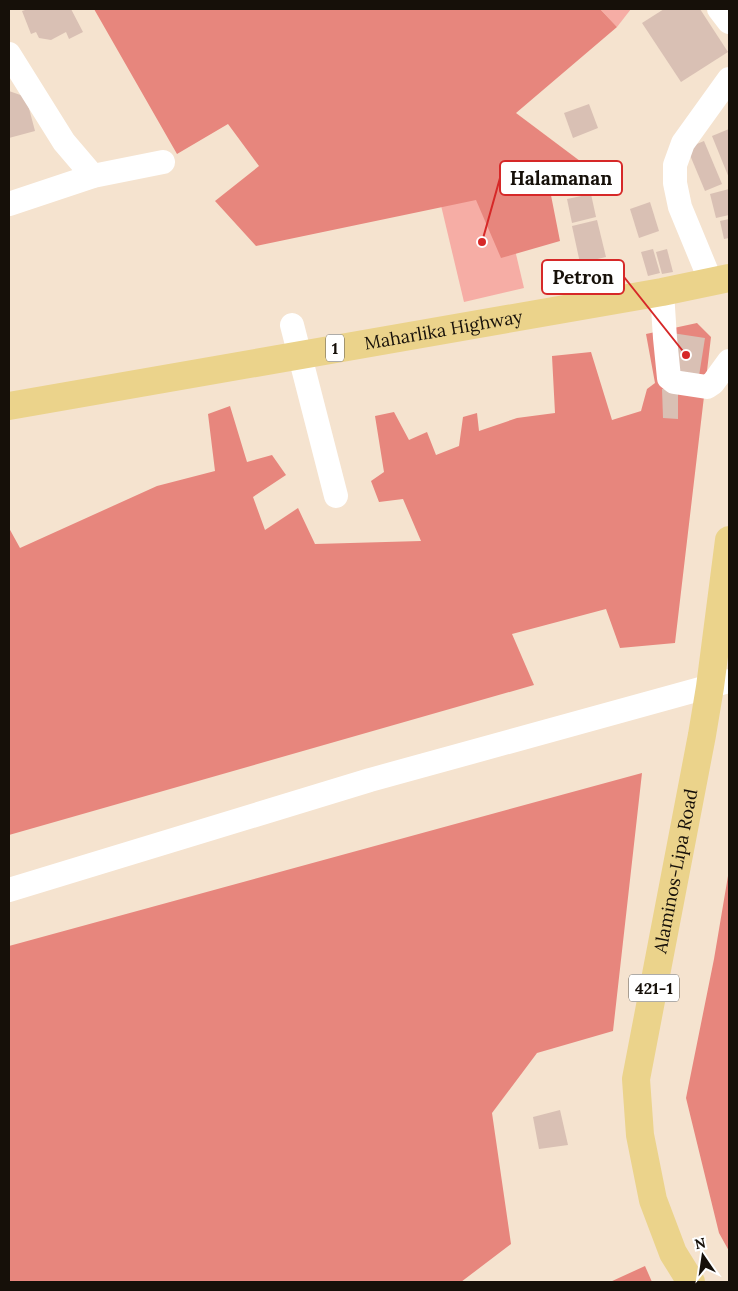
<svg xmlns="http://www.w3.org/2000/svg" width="738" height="1291" viewBox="0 0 738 1291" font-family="Lora,serif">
<rect width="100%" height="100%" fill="#f5e3cf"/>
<!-- green -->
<g fill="#f6ada5">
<path d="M600,9H631L617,27Z"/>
<path d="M499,182L524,288L464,302L439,197Z"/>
</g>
<!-- forest -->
<g fill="#e7867d">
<path d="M94,9H600L617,27L516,113L588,167L547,175L560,241L501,258L476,200L256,246L215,201L259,166L228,124L177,154Z"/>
<path d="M697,323L711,337L675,643L620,648L606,609L512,634L534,685L9,835V528L20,548L157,486L215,471L208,414L230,406L247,462L272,455L286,475L253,497L265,530L298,508L315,544L421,541L403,499L379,502L371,481L384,472L375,416L394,412L409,440L427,432L436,455L459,446L463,417L477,413L479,431L517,418L555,413L552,356L591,352L612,420L641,411L647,389L655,383L646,334Z"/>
<path d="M642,773L613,1031L537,1053L492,1113L511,1244L461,1282H9V946Z"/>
<path d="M729,870V1251L719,1233L686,1098L714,959Z"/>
<path d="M645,1266L652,1282H610Z"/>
</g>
<!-- building -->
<g fill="#d9c0b4">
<path d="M28,9H71L83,32L69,39L66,32L51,40L39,38L36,32L31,34L22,11Z"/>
<path d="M664,9H700L728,52L681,82L642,23Z"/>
<path d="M9,91L26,97L35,131L9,138Z"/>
<path d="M589,104L598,128L573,138L564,113Z"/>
<path d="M729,129V178L712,136Z"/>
<path d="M704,141L722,184L705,191L687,148Z"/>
<path d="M729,189V215L716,218L710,194Z"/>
<path d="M591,194L596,217L572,223L567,199Z"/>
<path d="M650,202L659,231L639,238L630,209Z"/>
<path d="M729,219V238L724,239L720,221Z"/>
<path d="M597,220L606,257L580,263L572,226Z"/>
<path d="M653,249L660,273L648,276L641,252Z"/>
<path d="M667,249L673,272L662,274L656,252Z"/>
<path d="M672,333L705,338L699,376L666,371Z"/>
<path d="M662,389H678V419L663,418Z"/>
<path d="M560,1110L568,1145L539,1149L533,1117Z"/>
</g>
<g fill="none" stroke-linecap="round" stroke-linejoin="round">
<!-- minor -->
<g stroke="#fff" stroke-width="24">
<path d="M719,9L729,22"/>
<path d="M9,54L64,142L93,176"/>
<path d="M9,204L93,176L163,162"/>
<path d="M711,282L680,207L675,183V165L683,143L729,79"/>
<path d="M662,292L665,338L669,378L674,382L707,387L713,383L729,361"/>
<path d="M292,325L336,496"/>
<path d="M9,890L370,780L729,681"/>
</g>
<!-- major -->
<g stroke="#ebd38b" stroke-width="28">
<path id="s1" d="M9,406L662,292L729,278"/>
<path id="s2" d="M691,1282L673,1253L653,1200L640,1135L636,1079L702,735L710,687L729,540"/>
</g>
</g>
<g text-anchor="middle" stroke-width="4.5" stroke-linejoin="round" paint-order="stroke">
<!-- shield labels -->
<g fill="#fff" stroke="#5c5853" stroke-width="1">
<rect x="326" y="334.5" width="18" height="27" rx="4"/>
<rect x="629" y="974.5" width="50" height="27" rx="4"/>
</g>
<g font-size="16" font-weight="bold" fill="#161009">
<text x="335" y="354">1</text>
<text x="654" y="994">421-1</text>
</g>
<!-- street labels -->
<g font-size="18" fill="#161009" stroke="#fff">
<text dy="6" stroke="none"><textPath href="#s1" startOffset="441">Maharlika Highway</textPath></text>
<text dy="6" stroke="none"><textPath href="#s2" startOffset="425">Alaminos-Lipa Road</textPath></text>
</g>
</g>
<!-- callouts -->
<path fill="none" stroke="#d62828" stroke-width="2" d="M482 242L500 178M686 355L624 277"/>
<g fill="#d62828" stroke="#fff" stroke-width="2">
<circle cx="482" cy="242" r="5"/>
<circle cx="686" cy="355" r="5"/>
</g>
<g fill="#fff" stroke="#d62828" stroke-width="2">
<rect x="500" y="161" width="122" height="34" rx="5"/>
<rect x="542" y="260" width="82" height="34" rx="5"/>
</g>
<g font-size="19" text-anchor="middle" font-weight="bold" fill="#161009">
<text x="561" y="185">Halamanan</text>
<text x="583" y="284">Petron</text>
</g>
<!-- border -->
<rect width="738" height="1291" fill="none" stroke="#161009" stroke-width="20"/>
<!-- north arrow -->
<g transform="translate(703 1256) rotate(347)" stroke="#ffffff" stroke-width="4" paint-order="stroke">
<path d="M0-4L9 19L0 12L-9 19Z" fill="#161009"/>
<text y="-8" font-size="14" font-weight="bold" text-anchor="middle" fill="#161009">N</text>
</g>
</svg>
